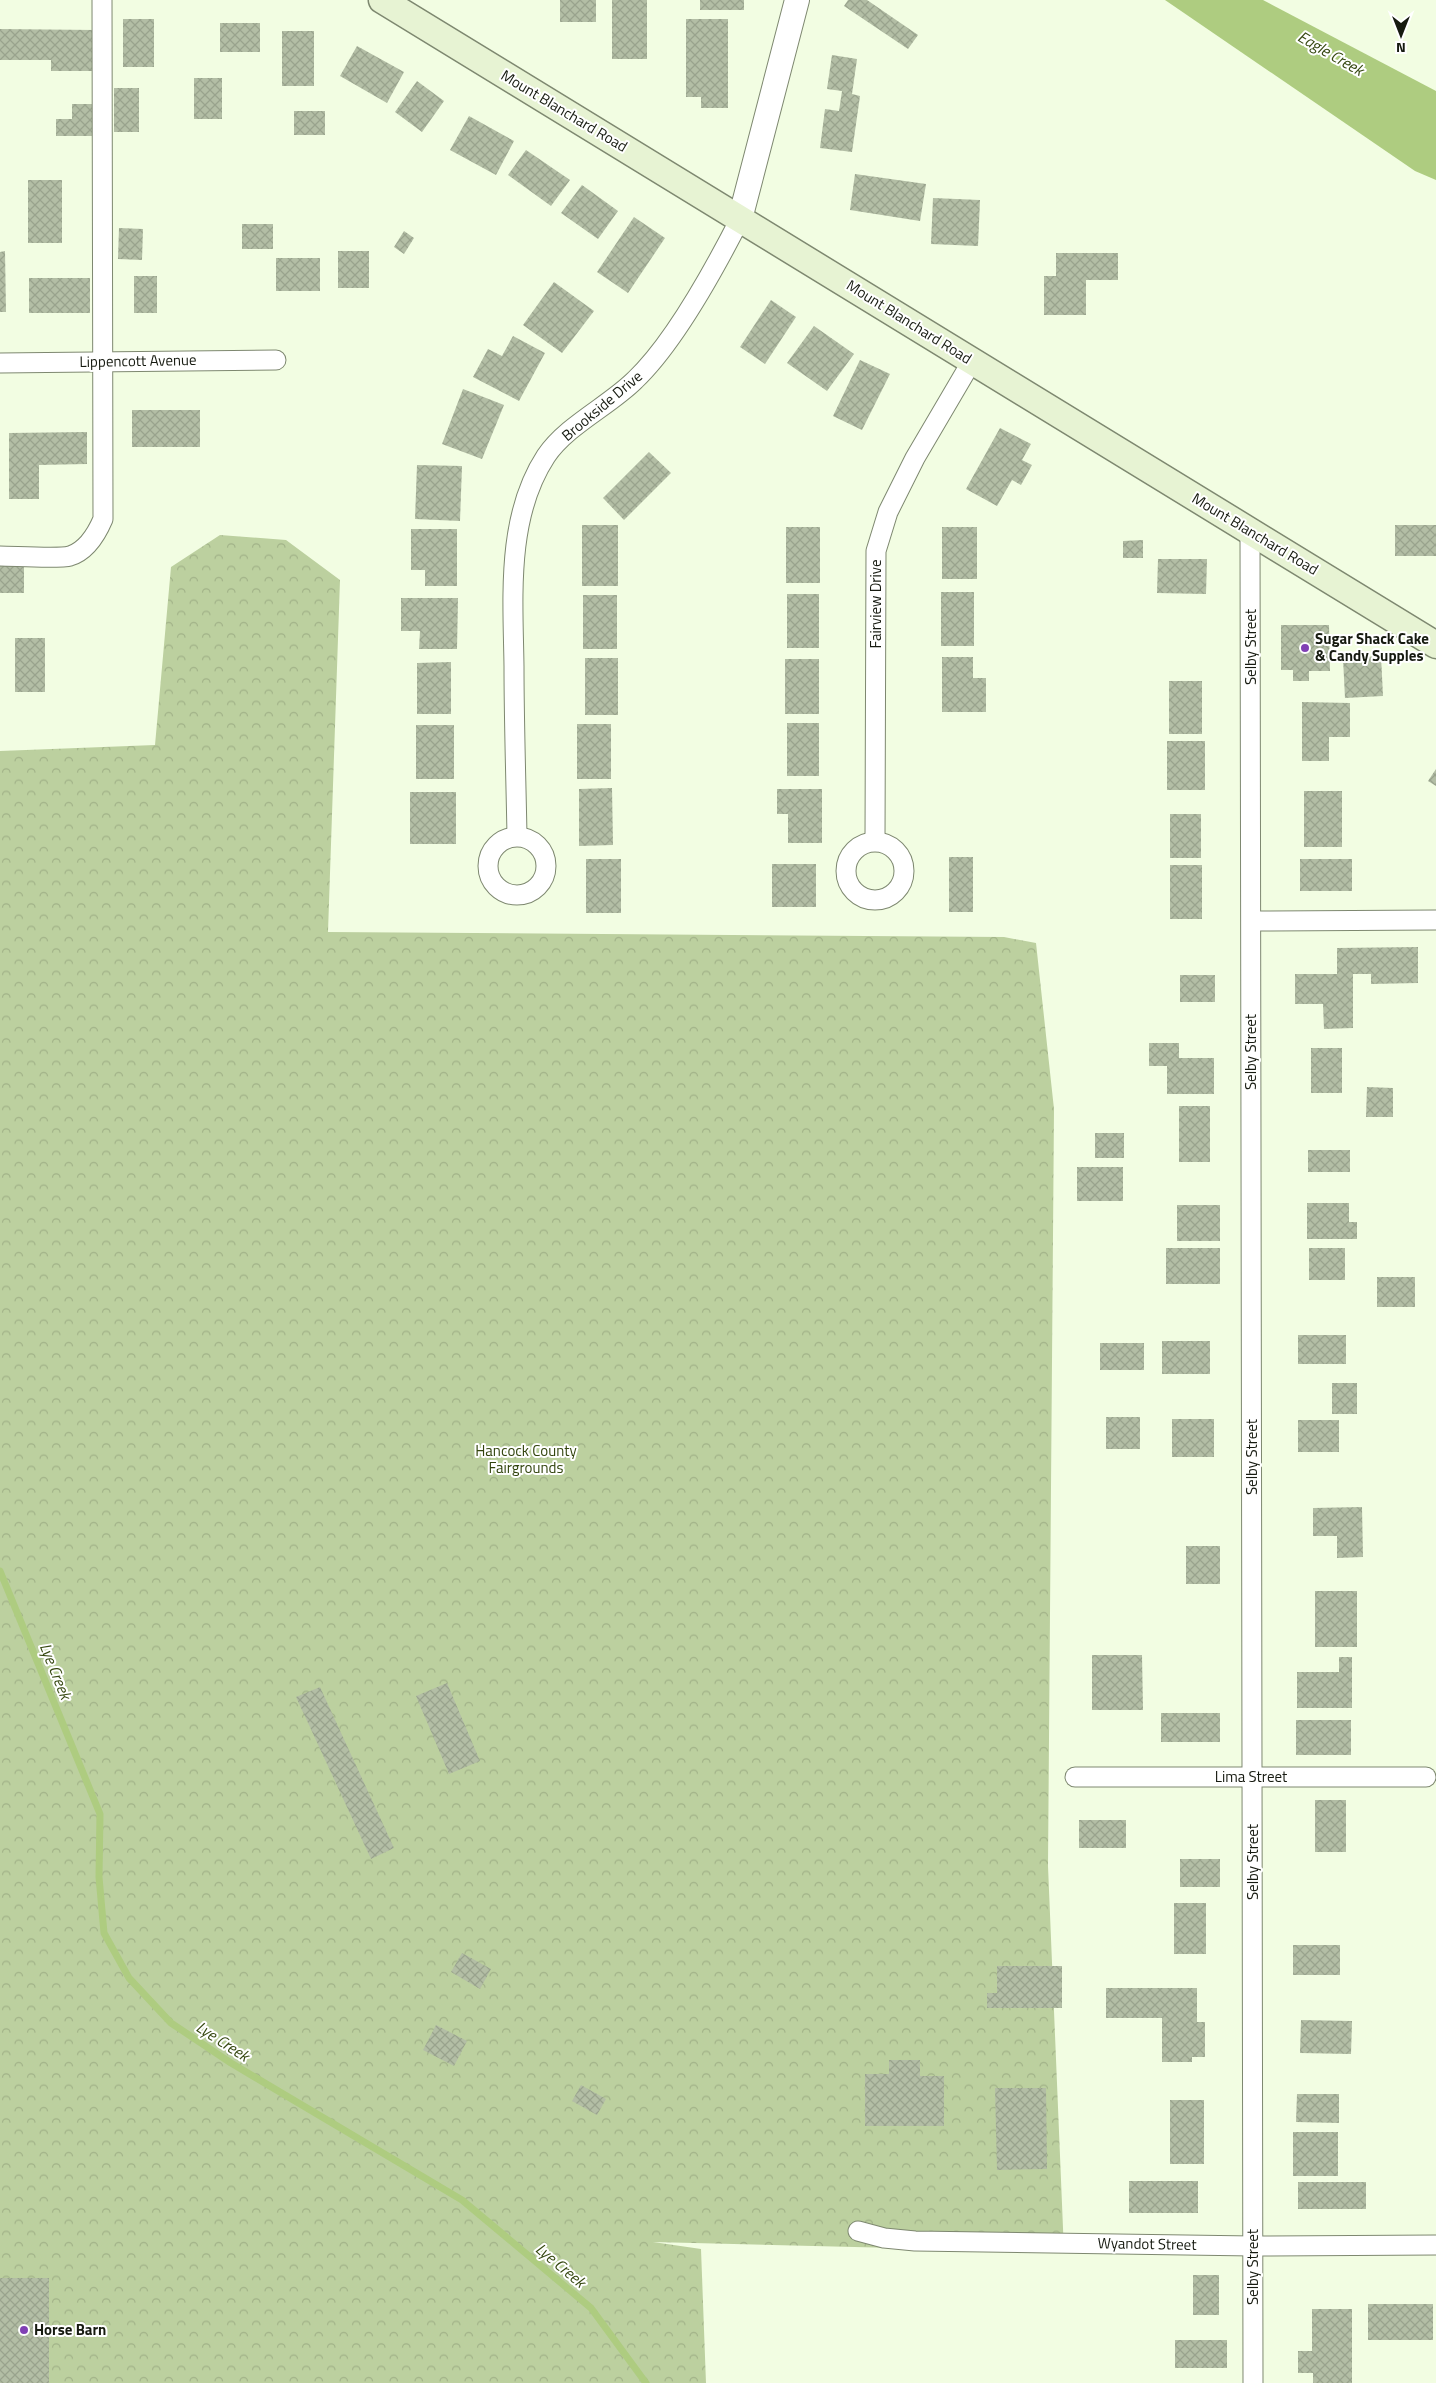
<svg xmlns="http://www.w3.org/2000/svg" width="1436" height="2383" viewBox="0 0 1436 2383" font-family="'Titillium Web',sans-serif">
<defs>
<pattern id="forest-crowns" width="20" height="18" patternUnits="userSpaceOnUse" patternTransform="scale(1.25)"><rect width="20" height="18" fill="#bcd09f"/><path d="M2 6a3 3 0 1 1 6 0M12 15a3 3 0 1 1 6 0" fill="none" stroke="#a1b288"/></pattern>
<pattern id="building-cross-hatch" width="8" height="8" patternUnits="userSpaceOnUse" patternTransform="scale(1.25)"><rect width="8" height="8" fill="#b3bea5"/><path d="M0 0l8 8M0 8l8-8" fill="none" stroke="#99a38d"/></pattern>
</defs>
<rect width="100%" height="100%" fill="#f2fde2"/>
<!-- forest -->
<path fill="url(#forest-crowns)" d="M220,535L286,540L340,580L328,932L1004,937L1036,943L1054,1109L1048,1866L1064,2252L653,2242L701,2249L706,2383H0V751L155,745L171,567Z"/>
<!-- water -->
<path fill="#aecc80" d="M1165,0H1263L1436,91V180L1415,171Z"/>
<g fill="none" stroke-linecap="round" stroke-linejoin="round">
<!-- stream -->
<path stroke="#aecc80" stroke-width="7" d="M0,1571L100,1814L99,1877L104,1933L129,1978L171,2023L231,2063L462,2200L591,2308L646,2383"/>
</g>
<!-- building -->
<g fill="url(#building-cross-hatch)">
<rect x="560" y="0" width="36" height="22"/>
<rect x="612" y="0" width="35" height="59"/>
<rect x="700" y="0" width="44" height="10"/>
<path d="M848,0H867L918,35L908,49L844,6Z"/>
<rect x="123" y="19" width="31" height="48"/>
<path d="M686,19H728V108H701V97H686Z"/>
<rect x="220" y="23" width="40" height="29"/>
<path d="M0,29L95,30V71H51V60H0Z"/>
<rect x="282" y="31" width="32" height="55"/>
<path d="M357,46L404,72L387,103L340,76Z"/>
<path d="M832,55L857,59L852,94L860,96L852,152L820,148L825,109L839,111L842,91L827,89Z"/>
<rect x="194" y="78" width="28" height="41"/>
<path d="M417,81L444,101L422,132L395,112Z"/>
<rect x="114" y="88" width="25" height="44"/>
<path d="M72,104H96V136H56V119H72Z"/>
<rect x="294" y="111" width="31" height="24"/>
<path d="M469,116L514,141L496,175L450,150Z"/>
<path d="M526,150L570,180L551,206L508,175Z"/>
<path d="M855,174L926,184L920,221L850,210Z"/>
<rect x="28" y="180" width="34" height="63"/>
<path d="M582,185L618,211L598,239L561,213Z"/>
<path d="M933,198L980,200L978,246L931,244Z"/>
<path d="M634,217L665,238L628,293L597,272Z"/>
<rect x="242" y="224" width="31" height="25"/>
<path d="M119,228L143,229L142,260L118,259Z"/>
<path d="M404,231L414,238L404,254L394,247Z"/>
<path d="M5,251L6,312H0V252Z"/>
<rect x="338" y="251" width="31" height="37"/>
<path d="M1056,253H1118V280H1086V315H1044V276H1056Z"/>
<rect x="276" y="258" width="44" height="33"/>
<rect x="134" y="276" width="23" height="37"/>
<rect x="29" y="278" width="61" height="35"/>
<path d="M554,282L594,311L562,353L523,325Z"/>
<path d="M771,300L796,317L765,364L740,347Z"/>
<path d="M814,326L854,354L827,391L787,363Z"/>
<path d="M513,336L545,353L519,401L473,377L488,349L502,356Z"/>
<path d="M860,360L890,374L862,430L833,416Z"/>
<path d="M463,389L504,405L482,459L442,444Z"/>
<rect x="132" y="410" width="68" height="37"/>
<path d="M1000,428L1031,444L1022,460L1032,465L1021,485L1012,480L997,506L966,489Z"/>
<path d="M87,432V464L39,465V499H9V433Z"/>
<path d="M649,452L671,473L624,520L603,498Z"/>
<path d="M417,465L462,466L460,521L415,519Z"/>
<rect x="582" y="525" width="36" height="61"/>
<rect x="1395" y="525" width="41" height="31"/>
<rect x="786" y="527" width="34" height="56"/>
<rect x="942" y="527" width="35" height="52"/>
<path d="M411,529H457V586H425V570H411Z"/>
<path d="M1143,540V558H1123V541Z"/>
<path d="M1158,559H1207L1206,594L1157,593Z"/>
<rect x="0" y="560" width="24" height="33"/>
<rect x="941" y="592" width="33" height="54"/>
<rect x="787" y="594" width="32" height="54"/>
<rect x="583" y="595" width="34" height="54"/>
<path d="M401,598H458L457,649H419L420,631H401Z"/>
<path d="M1281,625H1329L1330,671H1309V681H1293V670H1281Z"/>
<rect x="15" y="638" width="30" height="54"/>
<path d="M1381,656L1383,696L1345,698L1343,658Z"/>
<path d="M942,657H973V678H986V712H942Z"/>
<rect x="585" y="658" width="33" height="57"/>
<rect x="785" y="659" width="34" height="55"/>
<path d="M451,662V714H417V663Z"/>
<rect x="1169" y="681" width="33" height="53"/>
<path d="M1302,702L1350,703V737H1329V761H1302Z"/>
<rect x="787" y="723" width="32" height="53"/>
<rect x="577" y="724" width="34" height="55"/>
<rect x="416" y="725" width="38" height="54"/>
<rect x="1167" y="741" width="38" height="49"/>
<path d="M1436,769V786L1428,781Z"/>
<path d="M612,788L613,845L579,846V789Z"/>
<path d="M777,789H822V843H788V814H777Z"/>
<rect x="1304" y="791" width="38" height="56"/>
<rect x="410" y="792" width="46" height="52"/>
<rect x="1170" y="814" width="31" height="44"/>
<rect x="949" y="857" width="24" height="55"/>
<rect x="586" y="859" width="35" height="54"/>
<rect x="1300" y="859" width="52" height="32"/>
<rect x="772" y="864" width="44" height="43"/>
<rect x="1170" y="865" width="32" height="54"/>
<path d="M1418,947V983L1371,984V974H1353V1028L1324,1029L1323,1004H1295V974H1337V948Z"/>
<rect x="1180" y="975" width="35" height="27"/>
<path d="M1149,1043H1179V1058H1214V1094H1167V1066H1149Z"/>
<rect x="1311" y="1048" width="31" height="45"/>
<path d="M1367,1087L1393,1088V1117H1366Z"/>
<rect x="1179" y="1106" width="31" height="56"/>
<rect x="1095" y="1133" width="29" height="25"/>
<rect x="1308" y="1150" width="42" height="22"/>
<rect x="1077" y="1167" width="46" height="34"/>
<path d="M1307,1203H1349V1222H1357V1239H1307Z"/>
<rect x="1177" y="1205" width="43" height="36"/>
<rect x="1166" y="1248" width="54" height="36"/>
<rect x="1309" y="1248" width="36" height="32"/>
<rect x="1377" y="1277" width="38" height="30"/>
<rect x="1298" y="1335" width="48" height="29"/>
<rect x="1162" y="1341" width="48" height="33"/>
<rect x="1100" y="1343" width="44" height="27"/>
<rect x="1332" y="1383" width="25" height="31"/>
<rect x="1106" y="1417" width="34" height="32"/>
<rect x="1172" y="1419" width="42" height="38"/>
<rect x="1298" y="1420" width="41" height="32"/>
<path d="M1362,1507L1363,1557L1337,1558V1536H1313V1508Z"/>
<rect x="1186" y="1546" width="34" height="38"/>
<rect x="1315" y="1591" width="42" height="56"/>
<path d="M1092,1655H1142L1143,1710H1092Z"/>
<path d="M1339,1657H1352V1708H1297V1672H1339Z"/>
<path d="M447,1683L480,1761L449,1774L416,1696Z"/>
<path d="M320,1687L394,1848L371,1859L296,1697Z"/>
<rect x="1161" y="1713" width="59" height="29"/>
<rect x="1296" y="1720" width="55" height="35"/>
<rect x="1315" y="1800" width="31" height="52"/>
<rect x="1079" y="1820" width="47" height="28"/>
<rect x="1180" y="1859" width="40" height="28"/>
<rect x="1174" y="1903" width="32" height="51"/>
<rect x="1293" y="1945" width="47" height="30"/>
<path d="M462,1953L491,1969L480,1989L451,1972Z"/>
<path d="M997,1966H1062V2008H987V1993H997Z"/>
<path d="M1106,1988H1197V2022H1205V2057H1192V2062H1162V2018H1106Z"/>
<path d="M1301,2020L1352,2021L1351,2054L1300,2053Z"/>
<path d="M436,2025L467,2041L454,2066L423,2050Z"/>
<path d="M889,2060H920V2076H944V2126H865V2074H889Z"/>
<path d="M581,2085L606,2099L597,2115L572,2101Z"/>
<path d="M995,2088H1046L1047,2169L997,2170Z"/>
<path d="M1297,2094H1339V2123L1296,2122Z"/>
<rect x="1170" y="2100" width="34" height="64"/>
<rect x="1293" y="2132" width="45" height="44"/>
<rect x="1129" y="2181" width="69" height="32"/>
<rect x="1298" y="2182" width="68" height="27"/>
<rect x="1193" y="2275" width="26" height="40"/>
<rect x="0" y="2278" width="49" height="105"/>
<rect x="1368" y="2304" width="65" height="36"/>
<path d="M1312,2309H1352V2383H1313V2373H1298V2351H1312Z"/>
<rect x="1175" y="2340" width="52" height="28"/>
</g>
<g fill="none" stroke-linecap="round" stroke-linejoin="round">
<defs>
<g id="minor">
<path d="M0,363L276,360"/>
<path d="M1250,531L1253,2383"/>
<path d="M0,556C14,556 59,559 70,556C86,551 97,533 103,519L102,0"/>
<path d="M517,836C516,780 514,723 514,666C513,597 506,517 546,456C567,425 609,406 635,380C675,342 715,268 740,219"/>
<circle cx="517" cy="866" r="29"/>
<path d="M875,841L876,551L888,512L915,458L972,361"/>
<circle cx="875" cy="871" r="29"/>
<path d="M1252,921L1436,920"/>
<path d="M1075,1777H1426"/>
<path d="M858,2231L884,2238L915,2241L1253,2246L1436,2245"/>
</g>
<path id="tertiary" d="M740,219L797,0"/>
<path id="secondary" d="M382,0L1436,645"/>
</defs>
<!-- minor casing -->
<use href="#minor" stroke="#7e8870" stroke-width="21"/>
<!-- tertiary casing -->
<use href="#tertiary" stroke="#7e8870" stroke-width="26"/>
<!-- secondary casing -->
<use href="#secondary" stroke="#7e8870" stroke-width="29"/>
<!-- minor -->
<use href="#minor" stroke="#fff" stroke-width="19"/>
<!-- tertiary -->
<use href="#tertiary" stroke="#fff" stroke-width="24"/>
<!-- secondary -->
<use href="#secondary" stroke="#e7f3d3" stroke-width="26"/>
</g>
<!-- markers -->
<g fill="#8040b4" stroke="#fff" stroke-width="2">
<circle cx="1305" cy="648" r="5"/>
<circle cx="24" cy="2330" r="5"/>
</g>
<g text-anchor="middle" stroke-width="4" stroke-linejoin="round" paint-order="stroke">
<!-- street labels -->
<g font-size="15" fill="#161a10" stroke="#fff">
<text transform="translate(564 111) rotate(31)" y="5">Mount Blanchard Road</text>
<text transform="translate(909 322) rotate(32)" y="5">Mount Blanchard Road</text>
<text transform="translate(138 361) rotate(-1)" y="5">Lippencott Avenue</text>
<text transform="translate(602 406) rotate(-40)" y="5">Brookside Drive</text>
<text transform="translate(1255 534) rotate(31)" y="5">Mount Blanchard Road</text>
<text transform="translate(876 604) rotate(-90)" y="5">Fairview Drive</text>
<text transform="translate(1251 647) rotate(-90)" y="5">Selby Street</text>
<text transform="translate(1251 1052) rotate(-90)" y="5">Selby Street</text>
<text transform="translate(1252 1457) rotate(-90)" y="5">Selby Street</text>
<text x="1251" y="1782">Lima Street</text>
<text transform="translate(1253 1862) rotate(-90)" y="5">Selby Street</text>
<text transform="translate(1147 2244) rotate(1)" y="5">Wyandot Street</text>
<text transform="translate(1253 2267) rotate(-90)" y="5">Selby Street</text>
</g>
<!-- poi labels -->
<g font-size="15" font-weight="bold" fill="#161a10" stroke="#fff" text-anchor="start">
<text x="1315" y="644">Sugar Shack Cake<tspan x="1315" dy="17">&amp; Candy Supples</tspan></text>
<text x="34" y="2335">Horse Barn</text>
</g>
<!-- park labels -->
<g font-size="15" fill="#32440d" stroke="#fff">
<text x="526" y="1456">Hancock County<tspan x="526" dy="17">Fairgrounds</tspan></text>
</g>
<!-- water labels -->
<g font-size="16" font-style="italic" fill="#364811" stroke="#fff">
<text transform="translate(1331 53) rotate(30)" y="6">Eagle Creek</text>
<text transform="translate(56 1671) rotate(68)" y="6">Lye Creek</text>
<text transform="translate(223 2041) rotate(33)" y="6">Lye Creek</text>
<text transform="translate(561 2265) rotate(40)" y="6">Lye Creek</text>
</g>
</g>
<!-- north arrow -->
<g transform="translate(1401 35) rotate(180)" stroke="#ffffff" stroke-width="4" paint-order="stroke">
<path d="M0-4L9 19L0 12L-9 19Z" fill="#161a10"/>
<text y="-8" font-size="14" font-weight="bold" text-anchor="middle" fill="#161a10">N</text>
</g>
</svg>
